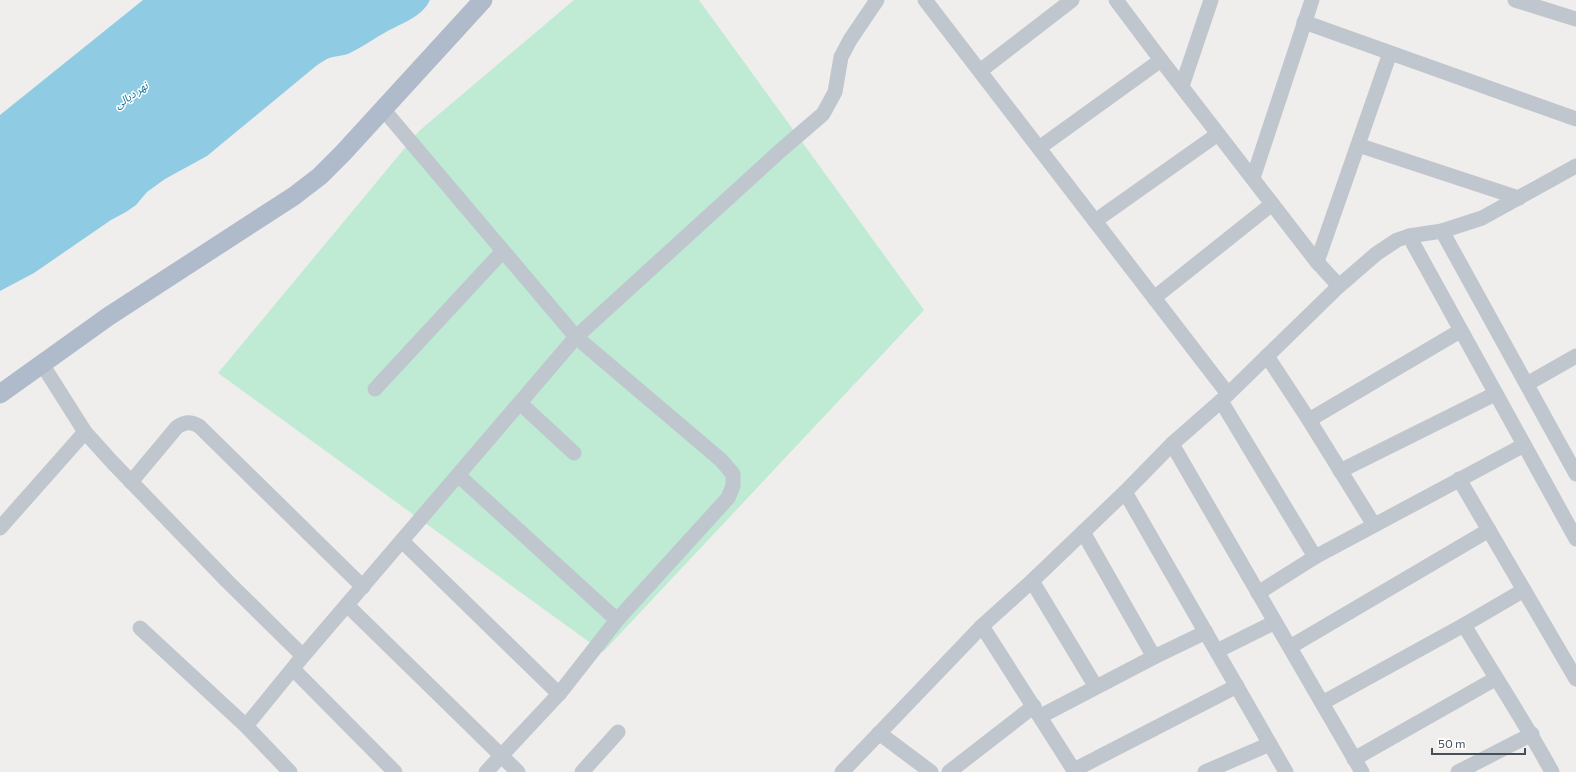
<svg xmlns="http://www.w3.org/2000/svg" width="1576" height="772" viewBox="0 0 1576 772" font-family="Commissioner,'Noto Sans Arabic',sans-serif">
<rect width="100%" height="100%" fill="#f0eeed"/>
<!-- green -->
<path fill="#bfead3" d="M574,0H699L924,310L603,652L218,373L419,131Z"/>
<!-- water -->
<path fill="#90cbe4" d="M143,0H430C422,17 402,23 386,32C373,39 361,48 348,54C341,56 333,56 327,59C323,61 319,64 316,66L207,156L165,179L147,192L136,205L126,212L111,220L34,273L0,291V115Z"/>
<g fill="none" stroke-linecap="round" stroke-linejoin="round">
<!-- minor -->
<g stroke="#bfc6ce" stroke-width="15">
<path d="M925,0L1228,394"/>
<path d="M1116,0L1161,60L1317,262L1339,286"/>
<path d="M1515,0L1576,19"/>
<path d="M1304,22L1576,119"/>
<path d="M980,71L1072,0"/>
<path d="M1182,86L1211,0"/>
<path d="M383,109L576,337L721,460L733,474V486L728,498L617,620L559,694L486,772"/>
<path d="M1358,145L1519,198"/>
<path d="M1039,148L1161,60"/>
<path d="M1253,178L1312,0"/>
<path d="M1095,221L1218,134"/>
<path d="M1442,231L1576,474"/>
<path d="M1409,236L1576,539"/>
<path d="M1317,262L1390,53"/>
<path d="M1154,298L1272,204"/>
<path d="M1267,356L1309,420L1374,525"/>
<path d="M42,364L85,432L113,463L228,582L303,656"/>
<path d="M1527,384L1576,356"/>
<path d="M375,389L503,251"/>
<path d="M1221,401L1315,557"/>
<path d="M520,403L574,453"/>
<path d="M1309,420L1460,331"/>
<path d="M1172,444L1362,772"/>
<path d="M1340,471L1495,394"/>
<path d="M458,475L617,620"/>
<path d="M1459,479L1576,679"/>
<path d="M131,482L177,427C185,422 190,421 199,426L363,587"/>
<path d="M1125,492L1286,772"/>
<path d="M0,528L85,432"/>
<path d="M1083,532L1154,657"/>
<path d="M402,541L559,694"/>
<path d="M1032,581L1096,687"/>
<path d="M1258,593L1315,557L1524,445"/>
<path d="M347,605L518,772"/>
<path d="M1464,625C1493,674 1525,722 1552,772"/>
<path d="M982,626L1075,772"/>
<path d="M140,628L246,726L290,772"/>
<path d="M1290,647L1489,530"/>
<path d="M1217,651L1275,622"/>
<path d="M293,669L395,772"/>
<path d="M1322,703L1464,625L1524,590"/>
<path d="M1041,716L1154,657L1206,632"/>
<path d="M246,726L303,656L576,337L780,151L823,114L835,92L841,57L850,40L877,0"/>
<path d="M879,733L931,772"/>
<path d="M1354,759L1495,679"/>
<path d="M1074,770L1237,686"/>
<path d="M582,772L618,732"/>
<path d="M842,772L982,626L1032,581L1125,492L1172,444L1221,401L1339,286L1376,254L1397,240L1409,236L1442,231L1482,218L1576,166"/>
<path d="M949,772L1034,706"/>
<path d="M1205,772L1270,744"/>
<path d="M1458,772L1532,734"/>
</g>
<!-- major -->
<path stroke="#afbbca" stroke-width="19" d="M0,394L109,316L294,196L320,176L343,153L483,0"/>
</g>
<g text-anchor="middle" stroke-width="3" stroke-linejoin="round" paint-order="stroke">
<!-- water labels -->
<g font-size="11" font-style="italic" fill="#18759b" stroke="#fff">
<text transform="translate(131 95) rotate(-35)" y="4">نهر ديالى</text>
</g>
</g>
<!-- scale -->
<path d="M1432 748v6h93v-6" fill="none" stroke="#474f59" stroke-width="2"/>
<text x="1438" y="748" font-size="12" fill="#474f59" stroke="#ffffff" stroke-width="3" paint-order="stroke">50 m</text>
</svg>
